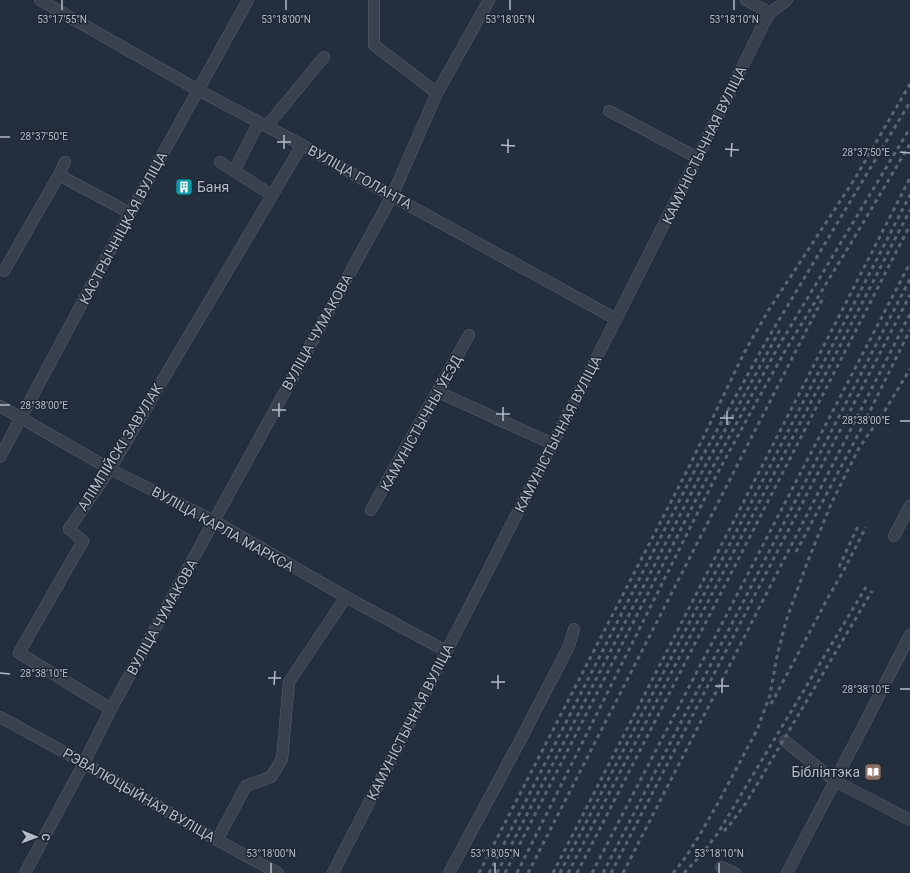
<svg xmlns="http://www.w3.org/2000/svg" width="910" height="873" viewBox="0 0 910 873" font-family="Roboto,sans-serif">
<rect width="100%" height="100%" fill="#242f3e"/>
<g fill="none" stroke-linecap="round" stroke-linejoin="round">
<defs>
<g id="minor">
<path d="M40,0L198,90L302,145L392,196L616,319"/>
<path d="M374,0V45L437,93"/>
<path d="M746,0L770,13"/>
<path d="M609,111L698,158"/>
<path d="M267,126L324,57"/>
<path d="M220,162L272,195"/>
<path d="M234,171L259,122"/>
<path d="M59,175L65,162"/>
<path d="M4,271L59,175L130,213"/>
<path d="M438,392L553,444"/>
<path d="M0,406L110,469L214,521L346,597L446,651"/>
<path d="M0,457L130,213L248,0"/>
<path d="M371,510L469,335"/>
<path d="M894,536L910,506"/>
<path d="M111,709L19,653L83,541L69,529L110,469L302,145"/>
<path d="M0,717L84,763L217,840L278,873"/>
<path d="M785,741L835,781L910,820"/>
<path d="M217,840L246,786L271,777L282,759L289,682L346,597"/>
<path d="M721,867L735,873"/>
<path d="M25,873L84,763L111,709L392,196L437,93L489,0"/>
<path d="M333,873C477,591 623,310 763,25L770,13L787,0"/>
<path d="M449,873L521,739L569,646L574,629"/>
<path d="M787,873L835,781L910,635"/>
</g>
</defs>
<!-- minor casing -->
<use href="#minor" stroke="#565f6c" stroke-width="12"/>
<!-- minor -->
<use href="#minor" stroke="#38414e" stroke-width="11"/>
<!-- rail -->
<g stroke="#5a6575" stroke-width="3" stroke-dasharray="4 4" stroke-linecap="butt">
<path d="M796,552L861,429L910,330"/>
<path d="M839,567L859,524"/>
<path d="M771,704L829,596L844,570L866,527"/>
<path d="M724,831L731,823L746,803L872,591"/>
<path d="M479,873L690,465L744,353L768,311L854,180L910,84"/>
<path d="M489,873L696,468L767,340L910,102"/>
<path d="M497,873L703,470L781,328"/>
<path d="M505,873L709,474L778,347L910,128"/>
<path d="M517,873L716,476L753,408L785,351L854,238L910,144"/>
<path d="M528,873L824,296"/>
<path d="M553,873L910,178"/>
<path d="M560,873L910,195"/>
<path d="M568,873L910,210"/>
<path d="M577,873L910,225"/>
<path d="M592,873L910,263"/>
<path d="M603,873L910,279"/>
<path d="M611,873L910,295"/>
<path d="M623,873L910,314"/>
<path d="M673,873L683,861L699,836L718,803L757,730L770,695L777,656L786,621L807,563L831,504L859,448L884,412L910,369"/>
<path d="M684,873L702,854L718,833L866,587"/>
</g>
</g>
<!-- ticks -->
<path fill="none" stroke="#b4bcc9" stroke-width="1.5" d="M62,10V0M286,10V0M510,10V0M734,10V0M0,137H10M277,142H291M501,145L515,146M284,149V135M725,149L739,150M900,152L910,153M508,153V139M731,157L732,143M0,405H10M272,410H286M496,414H510M279,417V403M720,418H734M503,421V407M900,421H910M727,425V411M0,673L10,674M268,678H281M491,682H505M274,685L275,671M715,686H729M498,689V675M900,689H910M722,693V679M271,873V863M495,873V863M719,873V863"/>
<!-- icons -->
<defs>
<symbol id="building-square" viewBox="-11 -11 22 22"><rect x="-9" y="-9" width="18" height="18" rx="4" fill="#0f9aa8" stroke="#1d2633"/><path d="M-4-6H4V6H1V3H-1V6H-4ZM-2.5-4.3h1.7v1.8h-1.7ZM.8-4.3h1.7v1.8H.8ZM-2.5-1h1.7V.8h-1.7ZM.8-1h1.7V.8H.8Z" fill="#fff"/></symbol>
<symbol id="library-square" viewBox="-11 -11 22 22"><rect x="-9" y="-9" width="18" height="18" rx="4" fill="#8d6e63" stroke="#1d2633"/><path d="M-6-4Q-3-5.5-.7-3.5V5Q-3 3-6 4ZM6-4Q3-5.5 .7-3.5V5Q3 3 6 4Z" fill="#fff"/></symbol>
</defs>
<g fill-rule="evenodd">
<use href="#building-square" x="174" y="177" width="20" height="20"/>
<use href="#library-square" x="863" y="762" width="20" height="20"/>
</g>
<g text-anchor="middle" stroke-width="3" stroke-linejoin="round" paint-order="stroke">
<!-- street labels -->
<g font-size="14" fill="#b4bcc9" stroke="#1d2633">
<text transform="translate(704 145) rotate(-64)" y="5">КАМУНІСТЫЧНАЯ ВУЛІЦА</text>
<text transform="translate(360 177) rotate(29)" y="5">ВУЛІЦА ГОЛАНТА</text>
<text transform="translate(123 228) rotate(-62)" y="5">КАСТРЫЧНІЦКАЯ ВУЛІЦА</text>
<text transform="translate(317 332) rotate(-61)" y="5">ВУЛІЦА ЧУМАКОВА</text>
<text transform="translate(421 423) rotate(-61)" y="5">КАМУНІСТЫЧНЫ ЎЕЗД</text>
<text transform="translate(558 434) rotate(-63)" y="5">КАМУНІСТЫЧНАЯ ВУЛІЦА</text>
<text transform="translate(120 447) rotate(-58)" y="5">АЛІМПІЙСКІ ЗАВУЛАК</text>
<text transform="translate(223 529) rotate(29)" y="5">ВУЛІЦА КАРЛА МАРКСА</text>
<text transform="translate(162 617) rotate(-61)" y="5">ВУЛІЦА ЧУМАКОВА</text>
<text transform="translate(410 722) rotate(-63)" y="5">КАМУНІСТЫЧНАЯ ВУЛІЦА</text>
<text transform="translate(139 795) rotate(30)" y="5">РЭВАЛЮЦЫЙНАЯ ВУЛІЦА</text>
</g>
<!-- poi labels -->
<g font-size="14" fill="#b4bcc9" stroke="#1d2633" text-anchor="start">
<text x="197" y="192">Баня</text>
<text x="860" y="777" text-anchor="end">Бібліятэка</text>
</g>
</g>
<g font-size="10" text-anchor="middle" fill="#b4bcc9" stroke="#1d2633" stroke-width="3" stroke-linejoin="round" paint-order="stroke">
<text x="62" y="23">53°17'55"N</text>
<text x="286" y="23">53°18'00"N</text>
<text x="510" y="23">53°18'05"N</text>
<text x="734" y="23">53°18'10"N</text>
<text x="44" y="140">28°37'50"E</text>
<text x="866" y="156">28°37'50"E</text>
<text x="44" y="409">28°38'00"E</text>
<text x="866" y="424">28°38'00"E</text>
<text x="44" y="677">28°38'10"E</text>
<text x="866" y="693">28°38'10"E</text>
<text x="271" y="857">53°18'00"N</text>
<text x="495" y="857">53°18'05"N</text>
<text x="719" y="857">53°18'10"N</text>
</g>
<!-- north arrow -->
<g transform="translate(36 837) rotate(91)" stroke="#1d2633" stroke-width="3" paint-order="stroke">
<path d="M0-3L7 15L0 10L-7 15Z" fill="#b4bcc9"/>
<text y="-6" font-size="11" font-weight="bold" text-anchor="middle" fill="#b4bcc9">С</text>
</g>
</svg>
